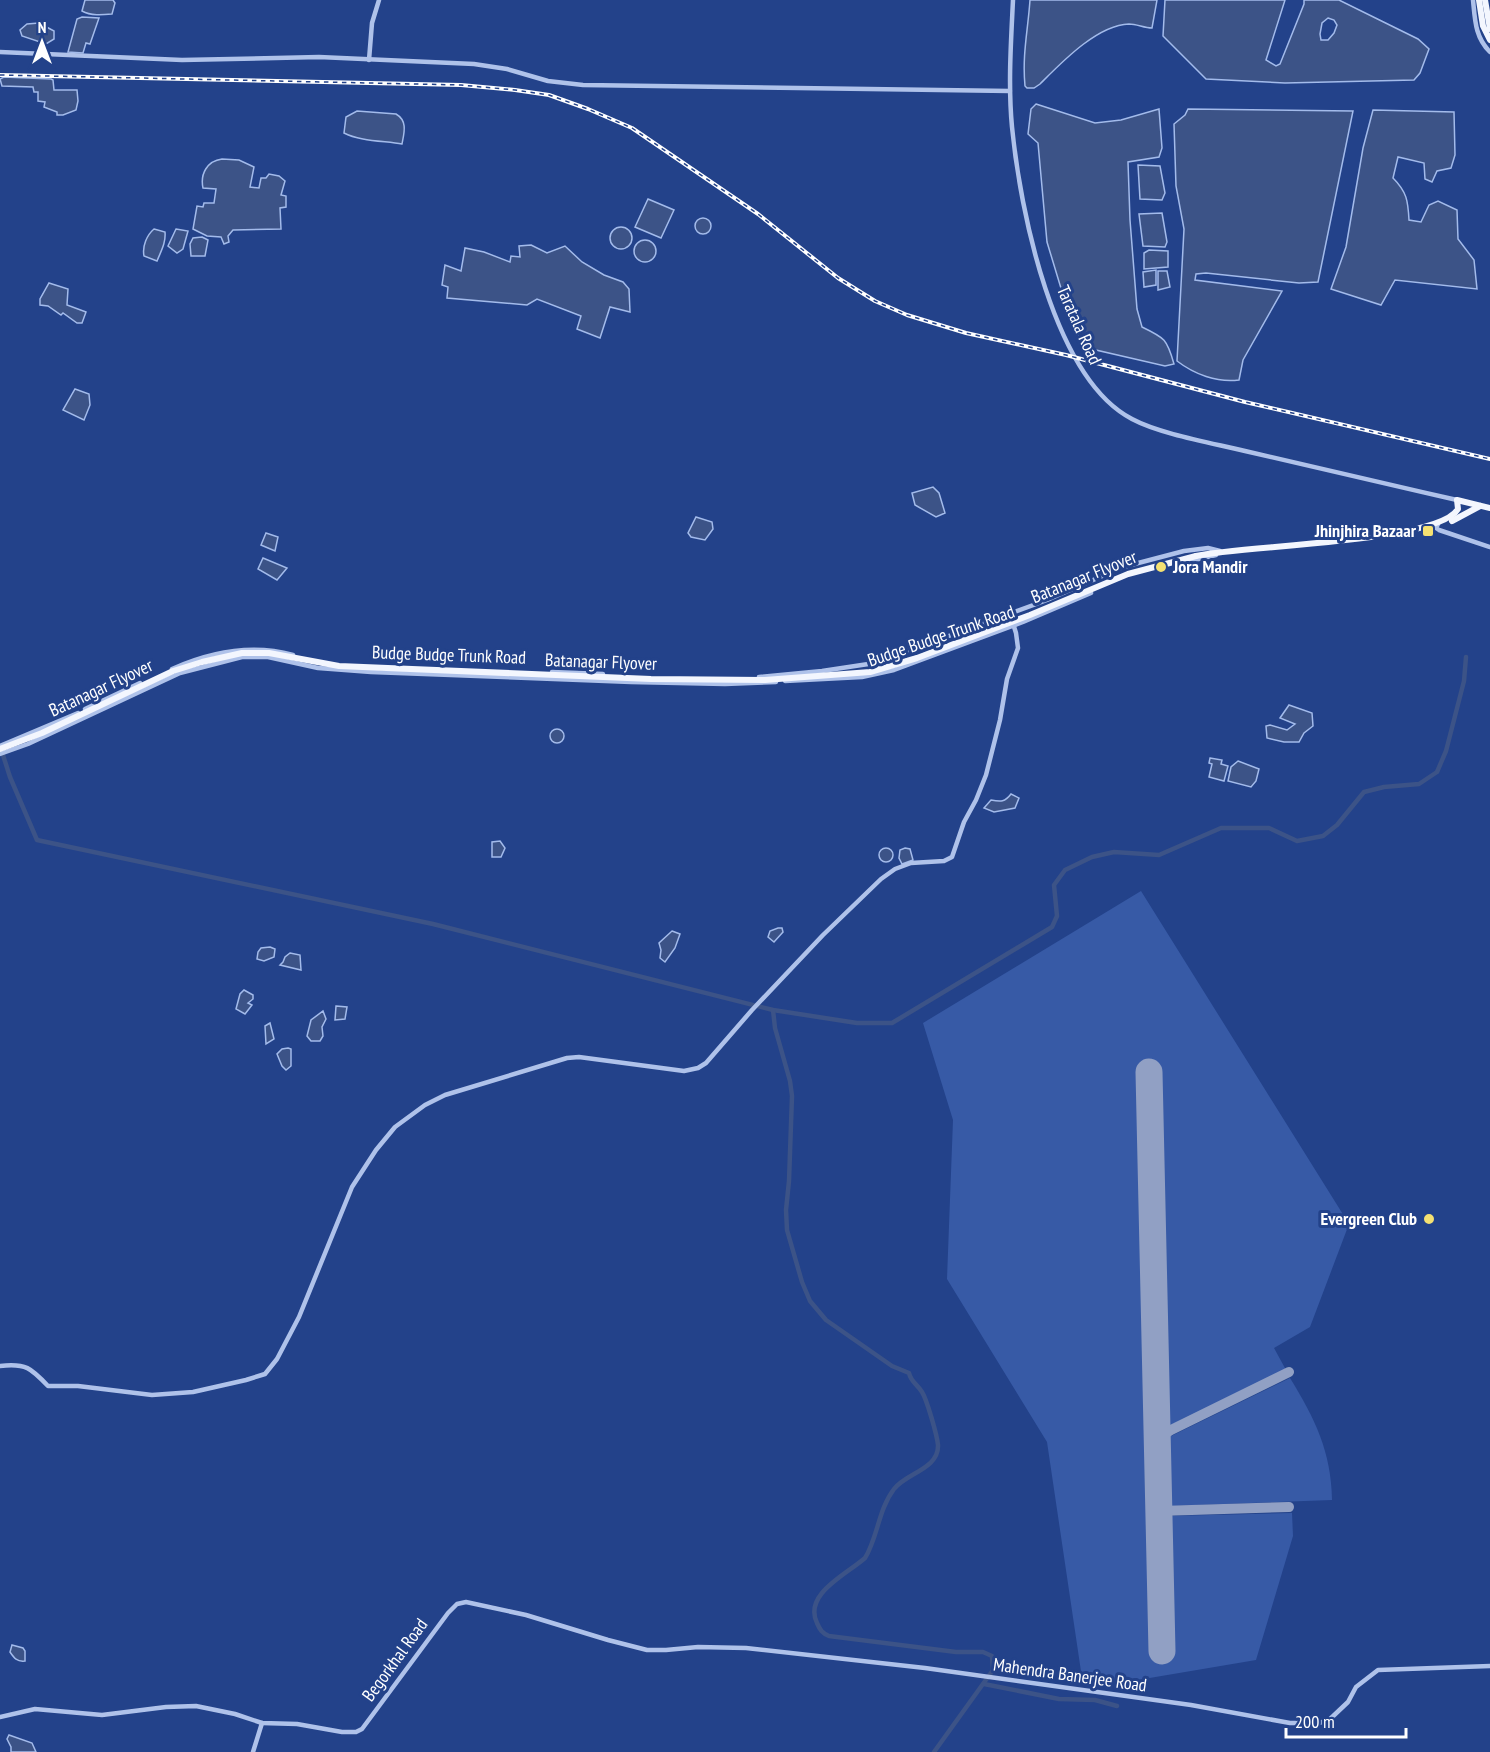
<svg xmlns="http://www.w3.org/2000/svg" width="1490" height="1752" viewBox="0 0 1490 1752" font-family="'PT Sans Narrow',sans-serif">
<rect width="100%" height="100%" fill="#23428a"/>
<!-- green -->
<g fill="#375aa6">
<path d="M1141,891L1349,1224L1310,1327L1274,1348L1286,1370L1167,1427L1158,1072H1140L1156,1652L1173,1651L1169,1516L1292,1513L1293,1536L1256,1660L1120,1683L1082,1678L1047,1442L947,1279L953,1120L923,1023Z"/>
<path d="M1290,1378C1315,1419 1331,1451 1332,1500L1168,1506L1167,1438Z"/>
</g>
<!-- water -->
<g fill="#3c5387" stroke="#a3bbeb" stroke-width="1.5" fill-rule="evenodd">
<path d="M85,0H113L115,3L112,14C102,15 91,16 82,11Z"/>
<path d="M1030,0H1157L1152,28C1144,28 1137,24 1129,24C1097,25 1061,63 1040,84L1034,88H1027L1025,86C1022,55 1028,30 1030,0Z"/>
<path d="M1165,0H1285L1266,60L1276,66L1280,64L1304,4V0H1339L1418,39L1429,49L1420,73L1414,80L1285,83L1206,79L1163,36ZM1328,18L1334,20L1337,25L1334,33L1328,40H1321L1320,34L1322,23Z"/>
<path d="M82,17L99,18L90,44L86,43L83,53L68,52L77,19Z"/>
<path d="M39,23L54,31V39L46,44L22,36L20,30L27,24Z"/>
<path d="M4,77L51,79L53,80L54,90H77L78,101L76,110L63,115H57V112L44,107L45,102L38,101V92H34L33,87L2,86L0,79Z"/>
<path d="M1036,104L1095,123L1121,120L1159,109L1162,148L1159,157L1128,162L1130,220L1137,309L1142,327C1165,338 1167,339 1174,364L1165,366L1083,347L1070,318L1047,242L1038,143L1028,134L1031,109Z"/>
<path d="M1188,109L1353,111L1318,282L1299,283L1206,273L1196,274L1195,280L1282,291L1243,360L1239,380C1217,383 1194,374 1177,361L1184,229L1176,186L1174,124L1185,115Z"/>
<path d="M1373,110L1454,112L1455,155L1451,168L1437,171L1432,182L1425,179L1424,163L1398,157L1393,178C1407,192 1408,201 1409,220L1421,222L1429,205L1438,201L1457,210L1458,239L1474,260L1477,289L1395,280L1381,305L1331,289L1346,247L1363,148Z"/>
<path d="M357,111L396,114C408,121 404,133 402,144C384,141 359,141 344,133L346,117Z"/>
<path d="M222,159L239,160L254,167L250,187L259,188L261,178H266L269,174L279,176L285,181L281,195L286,196V207L280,208L281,229L233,230L228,236L229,242L224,244L221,237L207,236L193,229L197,206L203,207L204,203H214L216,189L203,188C200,174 207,161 222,159Z"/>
<path d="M1138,165L1160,166L1165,193L1162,200L1140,199Z"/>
<path d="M648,199L674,210L661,238L635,227Z"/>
<path d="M1162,213L1167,242L1165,247L1143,246L1139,214Z"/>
<circle cx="703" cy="226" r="8"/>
<circle cx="621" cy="238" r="11"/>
<path d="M154,229L165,232C166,243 161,251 157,261L144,256C142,246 147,235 154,229Z"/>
<path d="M176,229L188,231L183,249L177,253L168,246Z"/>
<path d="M202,237L208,240L205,256H191L190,244L193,238Z"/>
<circle cx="645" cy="251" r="11"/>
<path d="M531,245L547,253L565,246L582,262L604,275L623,282L629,289L630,312L610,307L600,338L577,329L581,316L537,299L527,305L447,298L448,287L442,285L445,265L461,271L465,248L484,252L510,262L511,256L520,257L519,246Z"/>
<path d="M1149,250L1168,251V267L1144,269V253Z"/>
<path d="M1156,270V285L1144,287L1143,272Z"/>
<path d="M1158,271H1167L1170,287L1158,290Z"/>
<path d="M49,283L68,289L67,305L86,312L82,323H77L63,313L61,315L48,306L40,305V299Z"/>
<path d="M75,389L89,394L90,405L84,420L63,410Z"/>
<path d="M933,487L939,493L945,513L936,517L915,505L912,493Z"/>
<path d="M696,517L712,522L713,529L705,540L691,537L688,533Z"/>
<path d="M266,533L278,537L275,551L261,545Z"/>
<path d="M263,558L287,568L277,580L258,569Z"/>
<path d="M1289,705L1312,713L1313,726L1304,733L1299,742H1284L1267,738L1266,726L1270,725L1287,730L1295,724L1280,718Z"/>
<circle cx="557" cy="736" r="7"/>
<path d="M1210,758L1222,760L1221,764L1228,766L1224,781L1209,777L1212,764L1209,763Z"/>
<path d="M1238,761L1259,769L1256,781L1251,787L1228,781L1231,767Z"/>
<path d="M1011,794L1019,798L1015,808L994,812L984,808L991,800C1001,802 1005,802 1011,794Z"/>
<path d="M500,841L505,848L501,857H492V842Z"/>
<path d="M905,848L910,849L913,860L902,864L899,858L900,850Z"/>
<circle cx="886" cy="855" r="7"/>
<path d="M778,928H782L783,932L774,942L768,937L770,931Z"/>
<path d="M672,931L680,934L675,948L665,962L660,958L661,950L659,943Z"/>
<path d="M270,947L275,949L274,957L264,961L257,959L258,952L261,948Z"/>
<path d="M290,953L300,955L301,970L280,965L283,962L285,957Z"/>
<path d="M244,990L253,995V999L248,1003L252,1005L245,1014L236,1009L240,994Z"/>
<path d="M336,1006L347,1007L345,1019L335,1020Z"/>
<path d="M323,1011L326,1019L322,1027L323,1036L320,1041H311L307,1036L311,1020Z"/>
<path d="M270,1023L274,1039L266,1044L265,1026Z"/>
<path d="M288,1048L291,1049V1066L286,1070L282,1066L277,1054L282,1049Z"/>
<path d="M12,1645L23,1648L25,1651V1661C17,1662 14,1658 10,1652Z"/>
<path d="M9,1735L32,1743L36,1752H11V1747L7,1739Z"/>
</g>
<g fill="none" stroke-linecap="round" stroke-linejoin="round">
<!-- canal -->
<g stroke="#3c5387" stroke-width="4.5">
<path d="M2,752L10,777L37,840L433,924L773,1010L857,1023H892L1052,927L1057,916L1054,885L1065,870L1092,857L1114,852L1159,855L1221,828H1269L1297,841L1323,836L1337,825L1364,792L1384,787L1419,784L1437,772L1446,751L1464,681L1466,657"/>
<path d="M773,1010L775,1028L790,1081L792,1096L789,1181L786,1210L787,1230L802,1282L810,1301L826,1320L892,1366L909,1373C911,1382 917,1384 922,1392C927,1400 937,1435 938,1445C939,1469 906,1473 894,1489C878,1510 878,1537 865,1558C847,1574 803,1594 817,1623C820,1630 822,1633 829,1636L956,1652H983L992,1656L993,1670L934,1752"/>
<path d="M984,1684L1059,1699L1095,1700L1117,1706"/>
</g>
<!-- taxiway -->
<g stroke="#91a0c4" stroke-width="10">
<path d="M1156,1426L1169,1431L1289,1372"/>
<path d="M1157,1446L1161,1438L1169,1431"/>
<path d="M1159,1511L1289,1507"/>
</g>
<!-- runway -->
<path stroke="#91a0c4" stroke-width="27" d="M1149,1072L1162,1651"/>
<!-- minor -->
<g stroke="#afc2ea" stroke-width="4.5">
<path d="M1013,0C1011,42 1008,85 1012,127C1020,209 1053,378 1132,419C1160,434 1212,443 1245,451C1315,467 1386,484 1457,500"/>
<path d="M1473,0C1475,20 1475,37 1490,52"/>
<path d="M0,52L182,60L319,57L474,64L507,69L548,81L583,85L1010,91"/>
<path d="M369,60L372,23L379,0"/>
<path d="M1438,524L1436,528L1439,530L1490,547"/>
<path d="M1181,563L1216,555"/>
<path d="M172,669C210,652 253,644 293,655"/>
<path d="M552,672L603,674"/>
<path d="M759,677L822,671L875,663L1047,600L1123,567L1184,551L1208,548L1220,551"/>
<path d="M785,681L862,677L894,670L1023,622L1091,593"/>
<path d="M85,709L140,683"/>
<path d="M0,746L78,713"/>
<path d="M0,754L28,744L180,673L242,657H268L318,668L371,672L631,682L725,684L776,682"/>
<path d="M0,1366C26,1363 31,1368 48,1386H78L152,1395L193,1392L246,1380L265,1374L277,1359L299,1317L352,1187L376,1150L395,1127L425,1105L445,1095L567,1058L579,1057L684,1071L698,1068L706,1063L752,1010L823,935L881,879L895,869L911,863L944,861L952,857L964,822L976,800L986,775L1000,720L1007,679L1018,648L1016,633L1010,614"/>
<path d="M0,1717L35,1709L102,1715L166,1707L196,1706L235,1714L262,1723L297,1724L342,1732H356L362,1729L448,1613L457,1604L466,1602L526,1615L608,1640L647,1650H666L698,1647L746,1648L925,1668L1191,1705L1290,1723H1319L1329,1720L1348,1702L1356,1687L1378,1670L1490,1666"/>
<path d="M253,1752L262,1723"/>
</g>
<!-- major -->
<g stroke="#f3f6fe" stroke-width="6">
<path d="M1479,0L1483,26L1490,40"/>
<path d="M1485,0L1490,29"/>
<path d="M1452,521L1480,506"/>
<path d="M1196,556C1243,545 1438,543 1458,509L1457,500L1490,508"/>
</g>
<defs>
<path id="rail" d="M0,75L461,85L515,90L549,95L588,109L632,128L758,214L838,278L875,301L907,315L966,333L1066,355L1245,402L1490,459"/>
</defs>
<!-- rail casing -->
<use href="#rail" stroke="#fff" stroke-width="4"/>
<!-- rail -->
<use href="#rail" stroke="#23428a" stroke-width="1.5" stroke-dasharray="4.5" stroke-linecap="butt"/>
<!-- major-bridge -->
<path stroke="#f3f6fe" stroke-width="6" d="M0,749L42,733L173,671L202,662L242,653H269L339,666L651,679L765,680L870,672L917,658L1030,615L1128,574L1196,556"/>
</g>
<!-- markers -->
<g fill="#f5e172" stroke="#23428a" stroke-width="2">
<rect x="1422" y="525" width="12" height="12" rx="3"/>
<circle cx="1161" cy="567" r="6"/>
<circle cx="1429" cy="1219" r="6"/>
</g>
<g text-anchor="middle" stroke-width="6" stroke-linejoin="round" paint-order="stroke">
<!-- street labels -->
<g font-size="18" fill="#fff" stroke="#23428a">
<text transform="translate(1079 325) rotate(66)" y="6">Taratala Road</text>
<text transform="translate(1084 577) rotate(-22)" y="6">Batanagar Flyover</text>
<text transform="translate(941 636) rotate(-19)" y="6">Budge Budge Trunk Road</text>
<text transform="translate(449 655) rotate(2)" y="6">Budge Budge Trunk Road</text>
<text transform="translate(601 662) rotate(2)" y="6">Batanagar Flyover</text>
<text transform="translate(101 688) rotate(-25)" y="6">Batanagar Flyover</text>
<text transform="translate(395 1660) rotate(-54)" y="6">Begorkhal Road</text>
<text transform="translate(1070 1675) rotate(8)" y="6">Mahendra Banerjee Road</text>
</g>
<!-- poi labels -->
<g font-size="18" font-weight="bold" fill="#fff" stroke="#23428a" text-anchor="end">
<text x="1416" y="537">Jhinjhira Bazaar</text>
<text x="1173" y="573" text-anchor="start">Jora Mandir</text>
<text x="1417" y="1225">Evergreen Club</text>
</g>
</g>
<!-- north arrow -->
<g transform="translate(42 42)" stroke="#23428a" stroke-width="4.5" paint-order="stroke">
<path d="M0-4.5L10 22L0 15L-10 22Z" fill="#ffffff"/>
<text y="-9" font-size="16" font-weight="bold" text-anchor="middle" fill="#ffffff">N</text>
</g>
<!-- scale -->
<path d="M1286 1728v9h120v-9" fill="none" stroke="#ffffff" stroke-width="3"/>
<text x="1295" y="1728" font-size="18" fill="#ffffff" stroke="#23428a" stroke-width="4.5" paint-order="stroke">200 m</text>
</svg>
